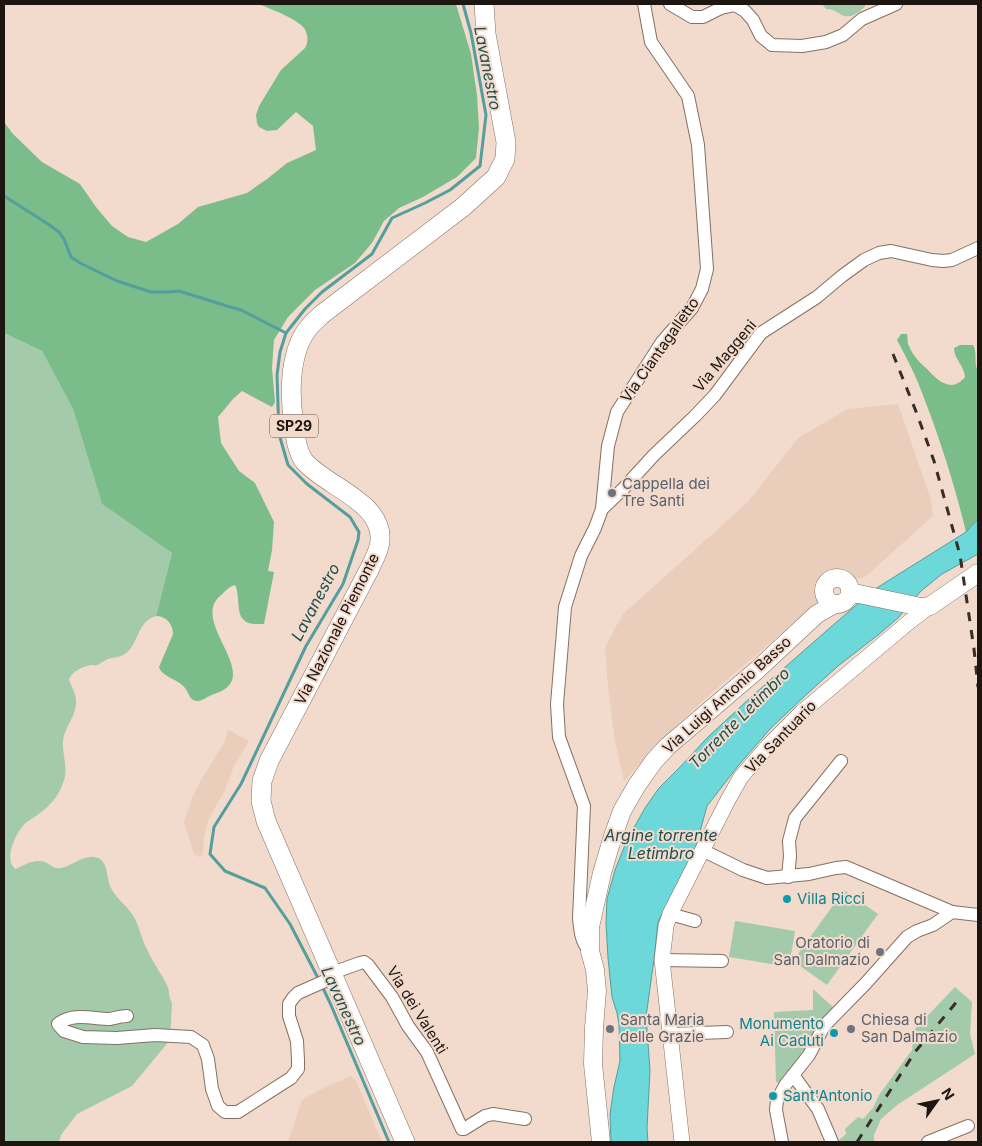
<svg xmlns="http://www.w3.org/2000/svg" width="982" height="1146" viewBox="0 0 982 1146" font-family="Inter,sans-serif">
<rect width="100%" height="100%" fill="#f2dbcd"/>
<!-- built -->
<g fill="#eacdba">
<path d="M898,404L931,500L933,516L865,577L838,584L769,644L709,695L669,733L624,781L615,741L608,687L605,647L623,614L747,503L798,438L848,409Z"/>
<path d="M228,730L249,741L234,766L224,792L209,818L204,837L203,854L199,857L194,854L184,822L192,798L201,780L225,741Z"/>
<path d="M351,1076L356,1081L382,1142H288L302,1100L317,1091Z"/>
</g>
<!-- green -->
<g fill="#a3caab">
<path d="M822,4H866V5C862,10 853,18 845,16C838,15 837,9 826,9Z"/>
<path d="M4,333L42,351L73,409L102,504L172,553L156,616C137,621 139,644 125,654C119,658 112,657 106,660C103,661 102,663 99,664C96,666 96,665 92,665C83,666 73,671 69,679C71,687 76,693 76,701C77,716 64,727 63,741C62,755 69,769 63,783C59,795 50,806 40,813C34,818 26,821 22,827C14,838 4,859 15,869C23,866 31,860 40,861C48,861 53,870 61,868C73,866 85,853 98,858C109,863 106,879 111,888C117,900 129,907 135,919C140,929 142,941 148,951C153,963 161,973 167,985C170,991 168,996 172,1003L170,1040L132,1086L77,1114L61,1135L59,1142H4Z"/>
<path d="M844,890L878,914L827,985L793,961Z"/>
<path d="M735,921L795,931L789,967L729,957Z"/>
<path d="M955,987L972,1002L970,1034L975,1054L897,1105L881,1119L874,1135V1142H837L846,1134L845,1129L858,1117L863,1119L873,1108L879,1095L912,1050L914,1030Z"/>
<path d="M813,989L834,1008L821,1024L786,1077L781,1083L776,1082L774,1012L813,1010Z"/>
</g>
<!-- forest -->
<g fill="#7bbd8a">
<path d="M259,4H456L471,54L477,95L479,128L476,158L457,177L423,197L399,208L384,221L372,243L355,263L315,290L288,317L274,340L272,368L275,402L272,407L242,391L233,399L218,417L221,443L239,471L255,483L274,522L272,550L268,571L274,572L264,624C258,624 248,625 244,620C236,614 240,594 235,585C228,587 226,591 220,596C189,623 267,678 214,694C208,696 203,701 197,701C190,700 190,696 187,691C181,679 162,678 159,667L173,634C173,624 166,616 156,616L172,553L102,504L73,409L42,351L4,333V122L13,134L42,162L80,184L96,207L112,226L128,237L146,242L178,224L198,207L247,193L267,179L287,163L316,150L313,126L296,112L277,130L267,131L259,127L257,123L256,115L259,106L281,70L305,48C309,42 308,31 302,26C293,17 270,9 259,4Z"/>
<path d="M901,334H907C908,338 907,343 909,346C912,354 919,362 926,368C937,380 951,394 965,377C964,365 954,359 954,348L960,345H973C978,353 973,363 978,371V519L966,532C954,482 938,433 919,385C913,370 905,355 897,340Z"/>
</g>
<!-- water -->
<path fill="#6cd8d9" stroke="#549e9d" d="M978,519V554L942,574L921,591L898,618L878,635L838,666L807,694L770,729L738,766L707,806L696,846L658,922L654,959L646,1017L650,1070L647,1128L648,1142H611L610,1114L614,1087L620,1061L619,1025L617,1013L612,997L608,958L606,923L607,899L615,870L627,840L645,808L659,788L680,767L707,738L751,697L832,626L875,589L966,532Z"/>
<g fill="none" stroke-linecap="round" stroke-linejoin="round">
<!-- stream -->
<g stroke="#549e9d" stroke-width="3">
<path d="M4,196L48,224L59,232L64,239L71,257L80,263L117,281L151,292H168L179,291L227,306L241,310L286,333"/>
<path d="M319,980L290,924L265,888L225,871L210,854L214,827L241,784L306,646L343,584L358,540L359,532L350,517L307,484L288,465L279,434L277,375L280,352L286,333L305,309L322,292L372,254L392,218L425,203L450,190L480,166L486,115L471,33L463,4"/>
<path d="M322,986L331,1005L389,1142"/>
</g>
<defs>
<g id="minor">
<path d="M670,4L692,17H703L721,8L735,5L745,11L753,20L761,36L772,45L802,46L826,42L843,35L862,19L896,4"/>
<path d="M602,509L623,489L654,455L695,416L715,395L761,333L817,297L842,276L864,260L879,253L891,251L932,260L943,261L952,260L978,248"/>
<path d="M702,850L743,870L767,878L809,874L836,868L846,867L952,912L978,915"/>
<path d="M788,877L790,856L789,841L795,818L841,761"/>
<path d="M670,914L695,921"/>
<path d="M588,949C581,941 580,929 579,918L584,806L559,737L557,704L565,607L581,556L595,528L602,509L608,446L617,412L662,342L692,308L702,289L707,269L698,145L688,96L651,42L644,4"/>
<path d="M662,960L722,961"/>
<path d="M332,973L360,963L364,962L368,965L392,997L408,1026L427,1052L462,1129H464L485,1116L493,1114L525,1119"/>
<path d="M127,1016C121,1016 116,1018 110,1019C92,1019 73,1012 58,1024L64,1031L83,1037L117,1038L155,1035L191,1037L203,1045L208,1059L212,1089L218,1106L225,1112H238L291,1078L298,1069V1060L297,1041L289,1016V1004L293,998L298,993L334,977"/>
<path d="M670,1034L727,1032"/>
<path d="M793,1075L818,1109L832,1142"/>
<path d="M782,1142L776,1110L777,1100L786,1084L809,1055L824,1026L866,983L907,937L917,931L933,925L952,912"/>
<path d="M928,1142L968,1126"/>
</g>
<path id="tertiary" d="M682,1142L662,960L666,926L670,914L729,798L741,777L768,746L802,712L909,622L930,606"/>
<g id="secondary">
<circle cx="837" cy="591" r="13"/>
<path d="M850,594H859L921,607L930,606L978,573"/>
<path d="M601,1142L593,1064L594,1028L597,991L595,970L590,951V927L602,873L613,836L622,811L637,785L654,761L668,746L757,670L817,614L835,604"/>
</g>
<path id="primary" d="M405,1142L266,821L261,801L262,781L269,761L370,568C374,559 380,550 380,540C383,502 325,486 304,461C297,451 295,437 294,425C289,394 289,350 310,326C313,322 318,319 321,315L463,207L496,177L505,159L506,142L486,34L484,4"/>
</defs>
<!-- minor casing -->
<use href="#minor" stroke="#847163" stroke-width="14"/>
<!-- tertiary casing -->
<use href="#tertiary" stroke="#847163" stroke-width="16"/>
<!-- secondary casing -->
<use href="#secondary" stroke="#847163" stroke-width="19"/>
<!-- primary casing -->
<use href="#primary" stroke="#847163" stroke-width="20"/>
<!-- minor -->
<use href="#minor" stroke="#fff" stroke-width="12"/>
<!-- tertiary -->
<use href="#tertiary" stroke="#fff" stroke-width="15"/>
<!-- secondary -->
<use href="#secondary" stroke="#fff" stroke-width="18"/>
<!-- primary -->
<use href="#primary" stroke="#fff" stroke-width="19"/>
<!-- rail -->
<g stroke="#382e28" stroke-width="3" stroke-dasharray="9 9" stroke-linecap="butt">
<path d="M893,354L917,414L934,461L960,555L974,649L978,687"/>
<path d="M857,1142L915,1052L959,999"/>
</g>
</g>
<!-- markers -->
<g fill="#6b7280" stroke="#f2dbcd" stroke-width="2">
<circle cx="612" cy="493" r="5"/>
<circle cx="880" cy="952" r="5"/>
<circle cx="610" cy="1029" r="5"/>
<circle cx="851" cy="1029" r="5"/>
</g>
<g fill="#0f9aa8" stroke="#f2dbcd" stroke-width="2">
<circle cx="787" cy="899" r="5"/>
<circle cx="834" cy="1033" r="5"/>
<circle cx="773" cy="1096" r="5"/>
</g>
<g text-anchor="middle" stroke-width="4" stroke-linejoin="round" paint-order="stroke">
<!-- shield labels -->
<rect fill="#f2dbcd" stroke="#5d5049" stroke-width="1" x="270" y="414.5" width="48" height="23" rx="4"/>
<g font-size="14" font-weight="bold" fill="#1d1510">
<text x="294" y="431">SP29</text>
</g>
<!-- street labels -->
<g font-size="15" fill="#1d1510" stroke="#f2dbcd">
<text transform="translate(660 350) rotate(-55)" y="5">Via Ciantagalletto</text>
<text transform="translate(725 356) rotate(-50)" y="5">Via Maggeni</text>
<text transform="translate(337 629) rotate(-63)" y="5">Via Nazionale Piemonte</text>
<text transform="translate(727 695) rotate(-42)" y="5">Via Luigi Antonio Basso</text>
<text transform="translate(781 737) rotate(-46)" y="5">Via Santuario</text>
<text transform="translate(417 1010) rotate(58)" y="5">Via dei Valenti</text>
</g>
<!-- worship labels -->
<g font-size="15" fill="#5b616d" stroke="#f2dbcd" text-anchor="start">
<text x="622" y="489">Cappella dei<tspan x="622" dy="17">Tre Santi</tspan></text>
<text x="870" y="948" text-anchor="end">Oratorio di<tspan x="870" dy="17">San Dalmazio</tspan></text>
<text x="620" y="1025">Santa Maria<tspan x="620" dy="17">delle Grazie</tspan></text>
<text x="861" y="1025">Chiesa di<tspan x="861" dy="17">San Dalmazio</tspan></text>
</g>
<!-- culture labels -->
<g font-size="15" fill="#0d838f" stroke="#f2dbcd" text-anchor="start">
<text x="797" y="904">Villa Ricci</text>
<text x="824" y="1029" text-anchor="end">Monumento<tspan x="824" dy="17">Ai Caduti</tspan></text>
<text x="783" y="1101">Sant'Antonio</text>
</g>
<!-- water labels -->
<g font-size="16" font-style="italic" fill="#1f4f4f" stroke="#f2dbcd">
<text transform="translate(488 68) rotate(79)" y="6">Lavanestro</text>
<text transform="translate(315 602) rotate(-62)" y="6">Lavanestro</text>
<text transform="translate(739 718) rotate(-45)" y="6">Torrente Letimbro</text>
<text x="661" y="841">Argine torrente<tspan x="661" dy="18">Letimbro</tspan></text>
<text transform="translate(344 1006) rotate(65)" y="6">Lavanestro</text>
</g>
</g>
<!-- border -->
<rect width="982" height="1146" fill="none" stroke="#1d1510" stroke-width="10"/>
<!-- north arrow -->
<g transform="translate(937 1101) rotate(57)" stroke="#f2dbcd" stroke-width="4" paint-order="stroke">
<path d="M0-4L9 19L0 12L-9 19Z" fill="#1d1510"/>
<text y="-8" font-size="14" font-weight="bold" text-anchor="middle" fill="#1d1510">N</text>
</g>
</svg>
